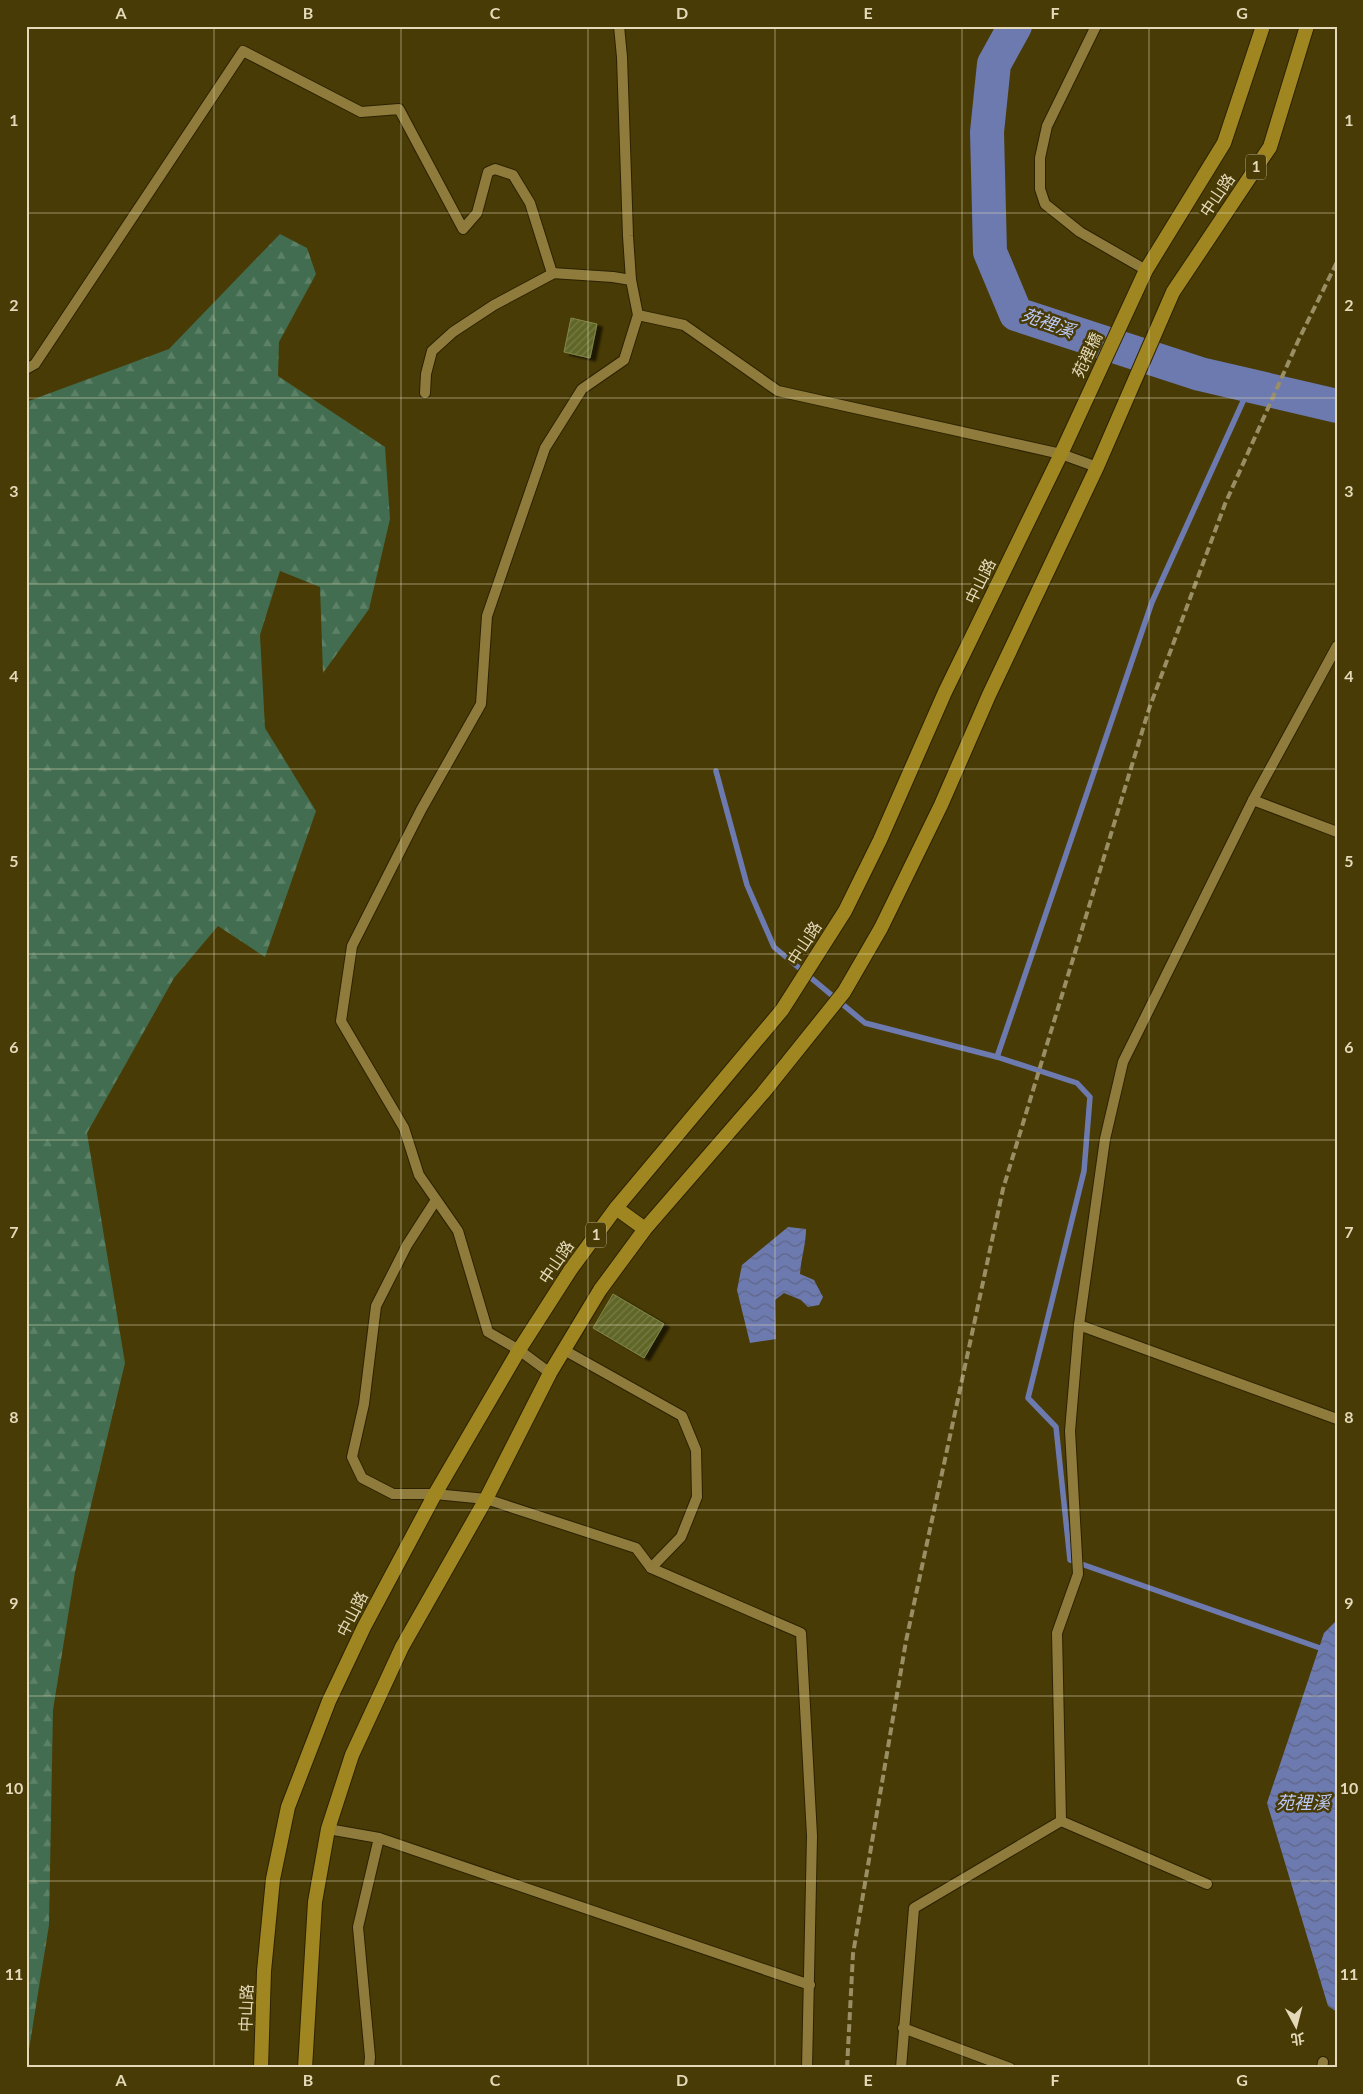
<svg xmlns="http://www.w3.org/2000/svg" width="1363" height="2094" viewBox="0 0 1363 2094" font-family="Lato,'Noto Sans TC',sans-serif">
<defs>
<pattern id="forest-firs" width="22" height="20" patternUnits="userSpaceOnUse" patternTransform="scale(1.25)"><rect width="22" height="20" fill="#426d50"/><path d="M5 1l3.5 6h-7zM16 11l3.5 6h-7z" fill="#5d8167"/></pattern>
<pattern id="water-waves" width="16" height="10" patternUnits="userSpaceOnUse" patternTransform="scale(1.25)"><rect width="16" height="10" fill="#6d7ab0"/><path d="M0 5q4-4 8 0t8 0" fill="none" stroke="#5f6686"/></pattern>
<pattern id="building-hatch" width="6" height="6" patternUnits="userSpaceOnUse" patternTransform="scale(1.25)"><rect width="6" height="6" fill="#606628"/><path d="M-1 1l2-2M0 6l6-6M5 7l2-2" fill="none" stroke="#777b45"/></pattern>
<filter id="shadow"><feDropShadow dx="5.5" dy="3" stdDeviation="1" flood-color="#0009"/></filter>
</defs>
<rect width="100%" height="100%" fill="#483b05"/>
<!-- forest -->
<path fill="url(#forest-firs)" d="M280,234L307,248L316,274L279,342L278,376L385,447L390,519L369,609L323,673L320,587L280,571L260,635L265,728L316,811L265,957L218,926L174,978L87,1133L125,1363L75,1572L53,1710L49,1925L26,2068V402L169,349Z"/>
<!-- water -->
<g fill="url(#water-waves)">
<path d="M788,1227L806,1229C806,1245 801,1258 800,1274L814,1280L823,1297L819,1305L808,1307L801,1300L784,1293L775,1300L776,1339L750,1343L737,1290L742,1265Z"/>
<path d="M1337,1620V1825L1335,1835L1337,1838V2012L1328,2006L1267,1803L1324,1633Z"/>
</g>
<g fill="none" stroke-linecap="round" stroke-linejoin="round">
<!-- stream -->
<g stroke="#6d7ab0" stroke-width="5.5">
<path d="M716,771L747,885L774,947L865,1023L997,1057L1152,602L1250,386"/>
<path d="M997,1057L1077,1083L1090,1097L1084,1171L1028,1398L1056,1427L1070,1560L1337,1654"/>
</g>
<!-- river -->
<path stroke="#6d7ab0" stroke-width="34" d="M1015,26L994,64L987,132L990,252L1016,314L1200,374L1337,406"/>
</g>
<!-- building -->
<g fill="url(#building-hatch)" stroke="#828849" filter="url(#shadow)">
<path d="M571,318L597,324L590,358L564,352Z"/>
<path d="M613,1294L664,1324L644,1358L593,1328Z"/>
</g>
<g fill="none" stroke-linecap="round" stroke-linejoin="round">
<defs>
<g id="service">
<path d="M1096,26L1047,126L1040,158V189L1045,204L1080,232L1146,270"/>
<path d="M638,315L684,325L778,391L1061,454L1097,467"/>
<path d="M26,369L35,364L243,51L361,112L399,109L463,229L477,213L488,172L495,169L513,175L530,203L552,273L613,277L631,280"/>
<path d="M425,393L426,374L432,351L453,332L494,305L554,273"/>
<path d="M1253,800L1337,832"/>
<path d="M436,1200L407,1245L376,1306L364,1404L352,1457L362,1478L393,1494H435L486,1499L636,1548L651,1568L801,1633L812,1836L807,2068"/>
<path d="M1079,1325L1337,1419"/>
<path d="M564,1350L682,1416L696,1450L697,1497L681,1537L651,1568"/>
<path d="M550,1373L519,1350L488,1332L458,1231L419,1175L404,1128L341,1021L352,946L421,810L481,704L487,616L545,448L582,389L624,360L638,315L631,280L628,236L622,57L619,26"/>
<path d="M1061,1821L1207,1884"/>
<path d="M328,1829L379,1838L810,1985"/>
<path d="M903,2028L1010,2068"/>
<path d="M369,2068L370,2057L358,1927L379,1838"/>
<path d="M901,2068L914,1908L1061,1821L1057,1633L1078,1574L1070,1431L1079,1325L1105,1139L1123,1062L1253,800L1337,646"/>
<path d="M1322,2068L1323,2062"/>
</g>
<g id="primary">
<path d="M616,1208L645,1229"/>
<path d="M261,2068L264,1971L273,1879L288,1807L329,1701L364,1627L435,1494L519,1350L571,1269L616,1208L782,1010L845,911L880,840L945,692L1061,454L1146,270L1224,143L1263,26"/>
<path d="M305,2068L315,1902L328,1829L352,1755L402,1647L486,1499L550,1373L600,1290L645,1229L763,1093L844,992L881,928L941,805L989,695L1097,467L1173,292L1270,147L1307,26"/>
</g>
</defs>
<!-- service casing -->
<use href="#service" stroke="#2c2200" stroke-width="12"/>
<!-- primary casing -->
<use href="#primary" stroke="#2c2200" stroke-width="16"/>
<!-- service -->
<use href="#service" stroke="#8f7c3c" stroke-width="10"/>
<!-- primary -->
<use href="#primary" stroke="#9f8621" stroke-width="14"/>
<!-- rail -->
<path stroke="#9a8f64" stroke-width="4" stroke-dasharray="8 4" stroke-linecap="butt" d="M847,2068L853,1954L906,1641L1003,1189L1149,709L1225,504L1299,339L1337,262"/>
</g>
<!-- grid -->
<path fill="none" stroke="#e4daba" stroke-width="1" stroke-opacity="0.55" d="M214,26V2068M401,26V2068M588,26V2068M775,26V2068M962,26V2068M1149,26V2068M26,213H1337M26,398H1337M26,584H1337M26,769H1337M26,954H1337M26,1140H1337M26,1325H1337M26,1510H1337M26,1696H1337M26,1881H1337"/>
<g text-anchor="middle" stroke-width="5" stroke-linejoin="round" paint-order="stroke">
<!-- shield labels -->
<g fill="#483b05" stroke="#b5aa84" stroke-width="1">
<rect x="1246" y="154.5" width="20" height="25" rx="4"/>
<rect x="586" y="1222.5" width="20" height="25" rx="4"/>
</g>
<g font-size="15" font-weight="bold" fill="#e4daba">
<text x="1256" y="172">1</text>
<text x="596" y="1240">1</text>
</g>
<!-- street labels -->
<g font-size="16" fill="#e4daba" stroke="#483b05">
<text transform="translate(1217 195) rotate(-56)" y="6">中山路</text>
<text transform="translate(1087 355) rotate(-65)" y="6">苑裡橋</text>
<text transform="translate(980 581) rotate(-64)" y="6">中山路</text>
<text transform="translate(804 943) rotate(-57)" y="6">中山路</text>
<text transform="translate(556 1262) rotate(-56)" y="6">中山路</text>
<text transform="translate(352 1614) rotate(-63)" y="6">中山路</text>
<text transform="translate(246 2008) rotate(-88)" y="6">中山路</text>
</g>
<!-- water labels -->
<g font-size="18" font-style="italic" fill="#bcc9f9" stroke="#483b05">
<text transform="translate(1048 323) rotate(20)" y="6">苑裡溪</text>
<text x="1303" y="1809">苑裡溪</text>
</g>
</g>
<!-- border -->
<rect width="1363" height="2094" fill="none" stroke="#483b05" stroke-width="55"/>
<!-- north arrow -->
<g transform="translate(1296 2026) rotate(173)" stroke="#483b05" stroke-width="4" paint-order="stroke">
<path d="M0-4L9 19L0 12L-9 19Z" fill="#e4daba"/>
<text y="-8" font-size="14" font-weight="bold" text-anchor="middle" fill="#e4daba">北</text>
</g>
<rect x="28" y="28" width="1308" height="2038" fill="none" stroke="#e4daba" stroke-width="2"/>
<g font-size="16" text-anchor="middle" font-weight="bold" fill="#e4daba">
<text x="121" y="19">A</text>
<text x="308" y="19">B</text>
<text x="495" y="19">C</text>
<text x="682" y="19">D</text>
<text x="868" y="19">E</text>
<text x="1055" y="19">F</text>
<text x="1242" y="19">G</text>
<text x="14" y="126">1</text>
<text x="1349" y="126">1</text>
<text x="14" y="311">2</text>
<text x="1349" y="311">2</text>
<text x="14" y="497">3</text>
<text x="1349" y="497">3</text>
<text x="14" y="682">4</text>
<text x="1349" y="682">4</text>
<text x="14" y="867">5</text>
<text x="1349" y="867">5</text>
<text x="14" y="1053">6</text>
<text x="1349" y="1053">6</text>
<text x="14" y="1238">7</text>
<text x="1349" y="1238">7</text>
<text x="14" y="1423">8</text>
<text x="1349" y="1423">8</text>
<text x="14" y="1609">9</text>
<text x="1349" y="1609">9</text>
<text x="14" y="1794">10</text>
<text x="1349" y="1794">10</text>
<text x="14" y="1980">11</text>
<text x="1349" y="1980">11</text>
<text x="121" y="2086">A</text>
<text x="308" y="2086">B</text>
<text x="495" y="2086">C</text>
<text x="682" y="2086">D</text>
<text x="868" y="2086">E</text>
<text x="1055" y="2086">F</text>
<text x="1242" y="2086">G</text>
</g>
</svg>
